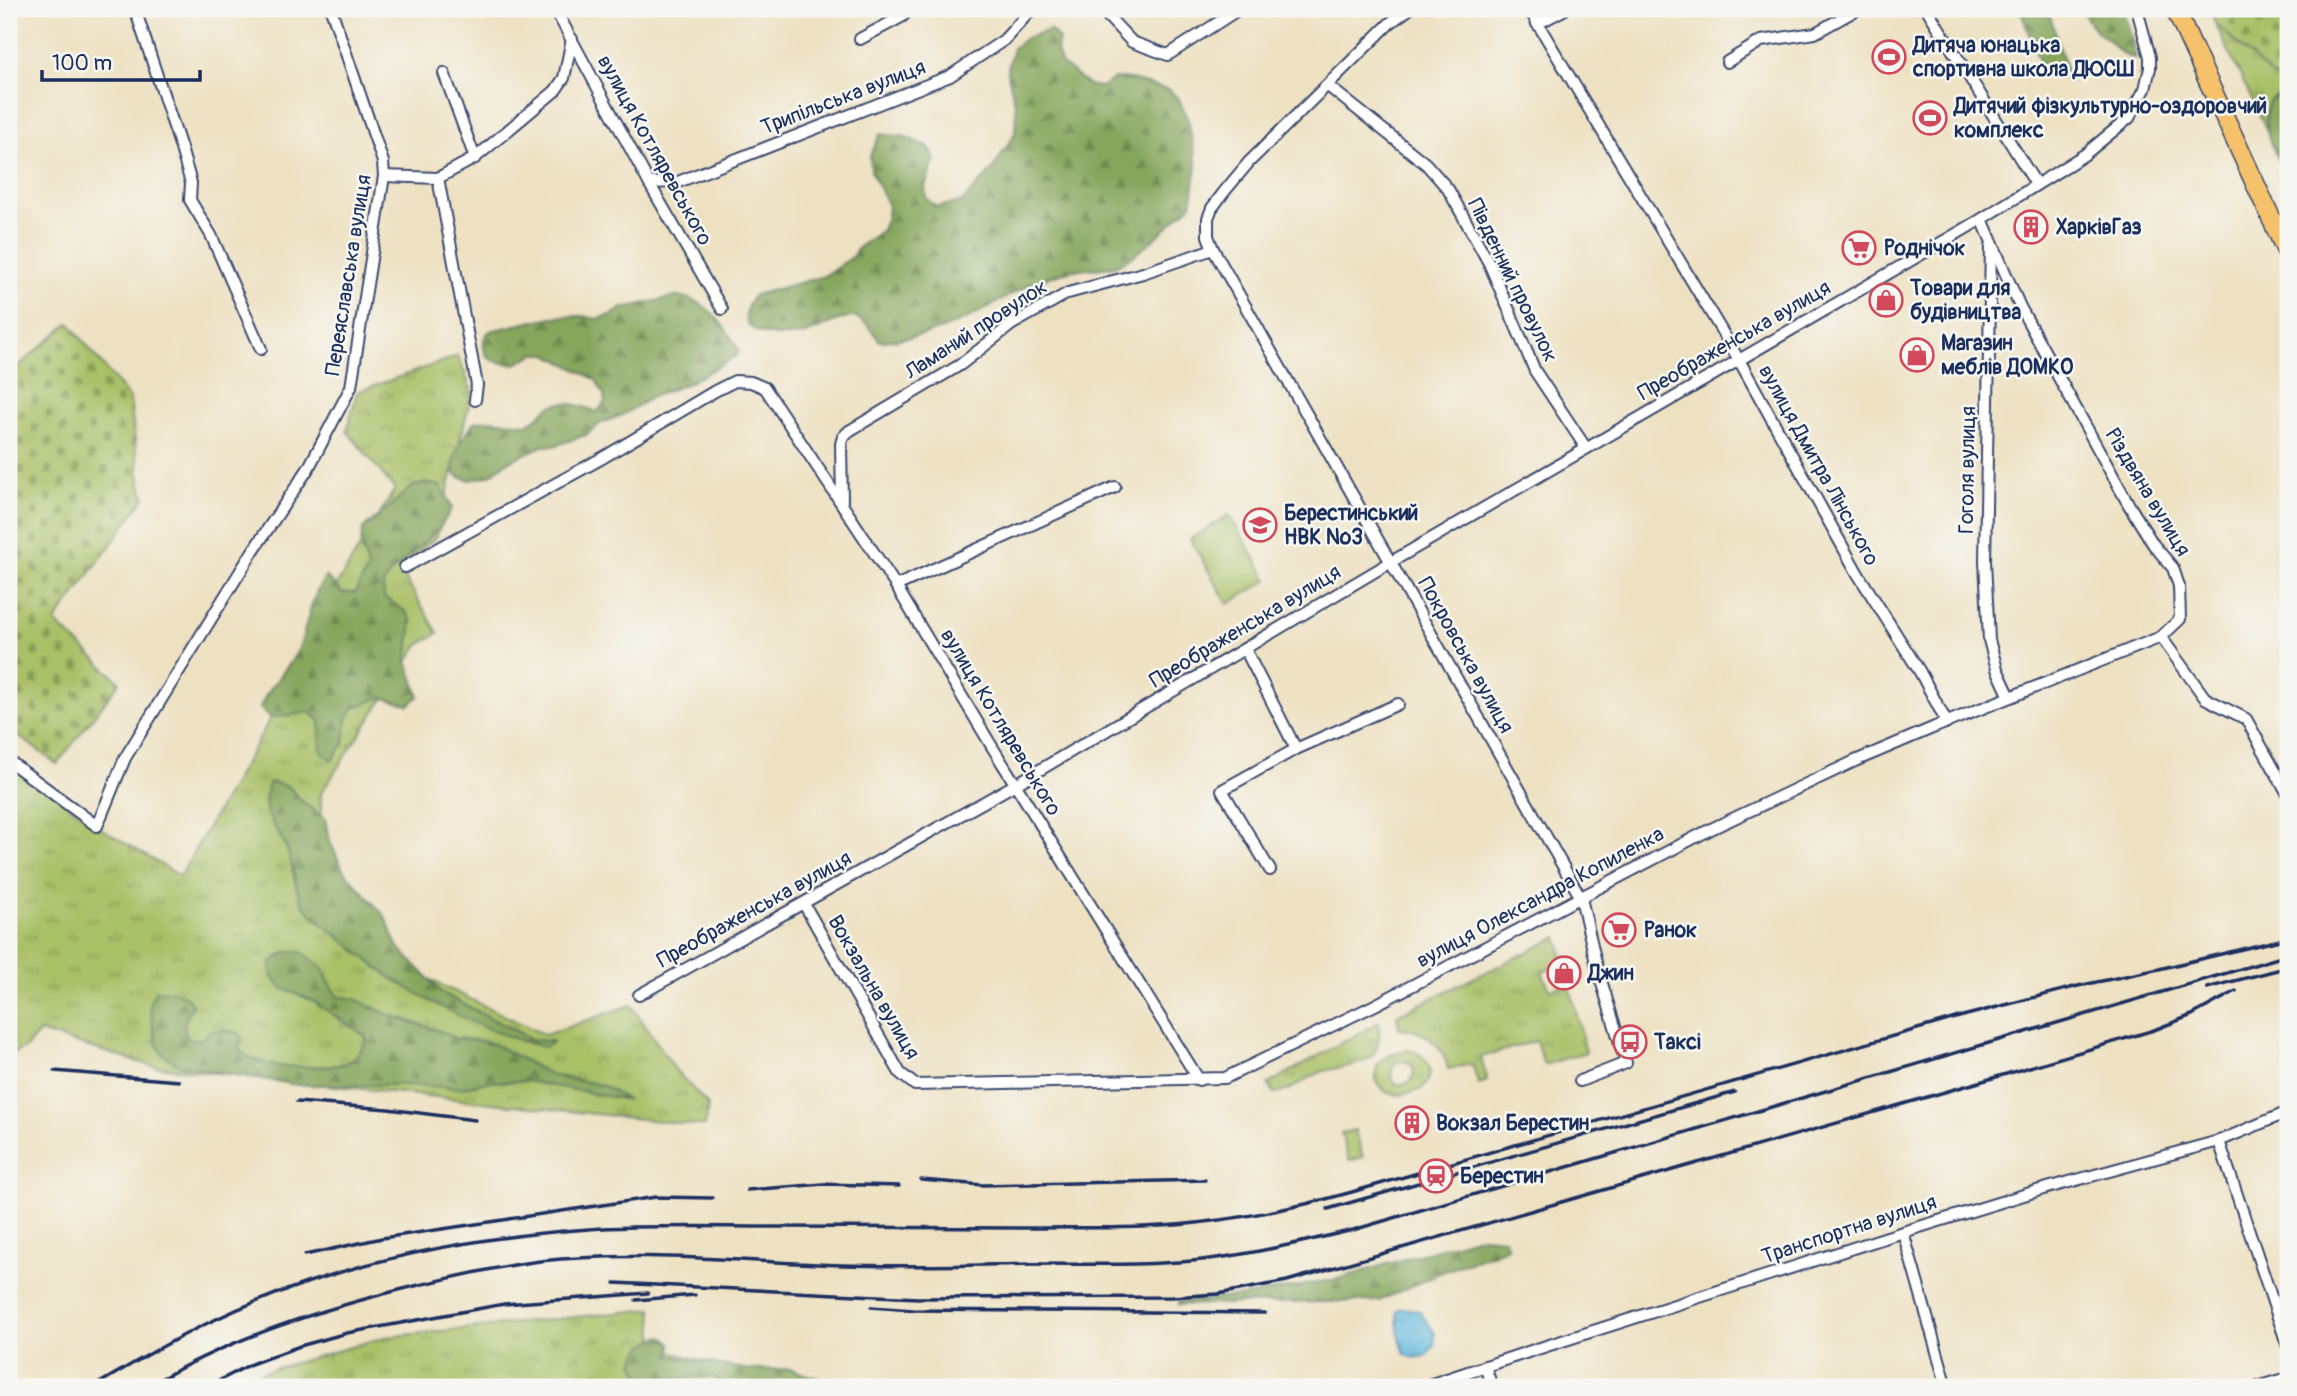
<svg xmlns="http://www.w3.org/2000/svg" width="2297" height="1396" viewBox="0 0 2297 1396" font-family="Pangolin,sans-serif">
<defs>
<pattern id="grass-tufts" width="24" height="20" patternUnits="userSpaceOnUse" patternTransform="scale(1.75)"><rect width="24" height="20" fill="#a8c066"/><path d="M3 7l-1-3M5 7V3M7 7l1-3M15 17l-1-3M17 17v-4M19 17l1-3" fill="none" stroke="#889c57"/></pattern>
<pattern id="forest-firs" width="22" height="20" patternUnits="userSpaceOnUse" patternTransform="scale(1.75)"><rect width="22" height="20" fill="#86a65b"/><path d="M5 1l3.5 6h-7zM16 11l3.5 6h-7z" fill="#6d884e"/></pattern>
<pattern id="cemetery-stones" width="16" height="16" patternUnits="userSpaceOnUse" patternTransform="scale(1.75)"><rect width="16" height="16" fill="#a8c066"/><path d="M2 7V4a2 2 0 0 1 4 0v3zM10 15v-3a2 2 0 0 1 4 0v3z" fill="#889c57"/></pattern>
<pattern id="water-ripples" width="26" height="14" patternUnits="userSpaceOnUse" patternTransform="scale(1.75)"><rect width="26" height="14" fill="#5fb7dc"/><path d="M2 4q2-2 4 0t4 0M15 11q2-2 4 0t4 0" fill="none" stroke="#4e95b6"/></pattern>
</defs>
<rect width="100%" height="100%" fill="#f6f6f2"/>
<filter id="ink" filterUnits="userSpaceOnUse"><feTurbulence type="fractalNoise" baseFrequency=".0143" numOctaves="2"/><feDisplacementMap in="SourceGraphic" scale="14" xChannelSelector="R" yChannelSelector="G"/><feConvolveMatrix kernelMatrix="1 2 1 2 8 2 1 2 1" color-interpolation-filters="sRGB"/></filter>
<filter id="wash" filterUnits="userSpaceOnUse"><feTurbulence type="fractalNoise" baseFrequency=".00686" numOctaves="4" result="noise"/><feDisplacementMap in="SourceGraphic" scale="28" xChannelSelector="R" yChannelSelector="G"/><feGaussianBlur stdDeviation="1.57" result="paint"/><feColorMatrix in="noise" values="0 0 0 0 0 0 0 0 0 0 0 0 0 0 0 0 0 1.4 0 .05"/><feComposite in="paint" operator="in"/></filter>
<g filter="url(#wash)">
<rect width="100%" height="100%" fill="#eee1c2"/>
<!-- grass -->
<g fill="url(#grass-tufts)" stroke="#627862" stroke-width="2" fill-rule="evenodd">
<path d="M2215,23L2288,90V174Z"/>
<path d="M458,356L472,392L437,536L400,570L438,633L418,646L321,793V850L410,970L545,1035L631,1005L677,1072L708,1105L705,1126L151,1066L40,1032L27,1047L9,1056V761L97,826L180,876L264,730L326,603L395,489L347,431L357,392Z"/>
<path d="M1558,937L1564,963L1542,972L1550,990L1569,983L1586,1052L1544,1065L1536,1041L1481,1057L1487,1081L1479,1084L1472,1064L1448,1069C1443,1044 1424,1029 1399,1028L1397,1015Z"/>
<path d="M1379,1022C1384,1072 1349,1062 1321,1072C1305,1078 1292,1093 1275,1093L1268,1084Z"/>
<path d="M1407,1050C1424,1051 1438,1070 1424,1086C1420,1091 1415,1091 1409,1093C1394,1097 1384,1095 1376,1080C1373,1058 1389,1054 1407,1050ZM1400,1061L1409,1062L1414,1069L1412,1081L1404,1085L1396,1084L1391,1077L1393,1065Z"/>
<path d="M1355,1130L1363,1157L1349,1161L1341,1133Z"/>
<path d="M652,1309L655,1348L804,1387H225L239,1379L385,1337Z"/>
</g>
<!-- forest -->
<g fill="url(#forest-firs)" stroke="#506a5c" stroke-width="2">
<path d="M2020,9H2048L2070,81L2042,69Z"/>
<path d="M2083,9H2122L2129,28L2136,59C2122,57 2117,48 2108,40C2095,30 2088,25 2083,9Z"/>
<path d="M1050,30L1059,39L1057,51L1061,63L1088,85L1101,87L1114,79H1128L1169,90L1179,99L1189,123L1197,166L1191,205C1171,222 1152,243 1130,258C1106,274 1093,265 1069,271C1023,281 986,314 942,329C921,336 902,340 880,341C872,332 864,317 851,317C836,317 816,333 800,335C772,338 727,334 754,295L824,276L851,258L859,247L882,230L887,218L888,206L871,171L870,157L880,134L906,137L930,148L935,160L925,186L926,198L936,207L962,202L992,170L1015,133L1016,108L1007,71L1013,48L1026,38Z"/>
<path d="M2288,91V177C2275,153 2259,129 2269,101Z"/>
<path d="M679,296C709,301 724,326 739,350L736,356L690,382L654,396L622,415L601,423L586,435L554,446H542L507,462L490,475L471,480L459,477L454,473C451,454 464,437 474,422L488,420L527,424C535,422 538,416 544,411C558,397 581,405 597,412L605,402L604,394L595,379L547,354H534L514,365C501,362 484,363 484,346C483,339 485,336 490,331L552,317L582,316L597,319L611,315L623,308Z"/>
<path d="M426,483L441,486L452,508L439,529L390,573L383,585L384,597L406,612L412,622L407,661L419,696L409,705L380,697L355,708L347,718L344,743L332,760L321,752L320,721L310,712L271,718L260,708C268,685 289,670 299,648C308,624 310,597 326,576L342,593H355L368,568L361,542L363,529L413,486Z"/>
<path d="M270,782L288,786L304,803L325,819L329,840L344,871L385,916L397,946L442,993L533,1040L553,1041L546,1047C499,1038 435,1006 395,980C377,969 361,954 344,941C331,930 314,920 304,906C293,888 294,864 285,845C273,822 257,809 270,782Z"/>
<path d="M299,951L321,966L337,996L355,999L387,1014L443,1032L455,1038L483,1041L500,1047L551,1075L602,1085L628,1100L526,1081L487,1082L462,1088L405,1085H298L179,1065L162,1054L156,1042L150,1009V1002L156,990C170,991 185,990 192,1004L184,1025L187,1039C198,1040 204,1041 209,1031L224,1030L239,1033L242,1039L239,1045L240,1051C246,1055 253,1060 260,1062C276,1068 333,1069 349,1062C357,1057 362,1049 367,1041L364,1035L311,1000L281,988L271,976V962L286,952Z"/>
<path d="M1482,1236L1504,1238L1508,1248L1442,1272L1379,1301L1178,1305V1302L1245,1296L1337,1279Z"/>
<path d="M662,1336L672,1344L670,1356L750,1370L790,1369L843,1387H723L713,1376L649,1381L639,1374L634,1362C640,1346 647,1341 662,1336Z"/>
</g>
<!-- cemetery -->
<g fill="url(#cemetery-stones)" stroke="#627862" stroke-width="2">
<path d="M2209,9H2288V90L2215,23Z"/>
<path d="M69,323L130,399L140,483L145,497L55,622L120,682L57,764L9,729V374Z"/>
</g>
<!-- pitch -->
<path fill="#a8c066" stroke="#627862" stroke-width="2" d="M1229,515L1268,580L1228,604L1190,539Z"/>
<!-- water -->
<path fill="url(#water-ripples)" stroke="#3d739d" stroke-width="2" d="M1404,1308L1419,1311L1435,1333L1434,1346L1426,1356L1414,1358L1405,1354C1399,1339 1396,1326 1397,1310Z"/>
</g>
<g filter="url(#ink)">
<g fill="none" stroke-linecap="round" stroke-linejoin="round">
<defs>
<g id="minor">
<path d="M135,9L180,145L191,183L190,200L211,235L261,349"/>
<path d="M555,9L649,183L722,309"/>
<path d="M1101,9L1132,42L1168,55L1239,9"/>
<path d="M1409,9L1390,23L1249,162L1224,192L1212,208L1208,218V236L1213,249L1581,898L1597,967L1626,1063L1580,1081"/>
<path d="M1529,9L1739,360L1858,574L1920,672L1947,723"/>
<path d="M1927,9L2036,184"/>
<path d="M1537,24L1565,9"/>
<path d="M860,39L903,16L902,9"/>
<path d="M1727,62L1761,41L1815,33L1858,9"/>
<path d="M444,73L475,158"/>
<path d="M1328,86L1426,164L1448,189L1489,263L1535,371L1586,448"/>
<path d="M384,176L438,178L475,158L555,91L564,78L572,39"/>
<path d="M438,178L477,385L475,400"/>
<path d="M649,183L678,182L950,76L1004,40L1032,9"/>
<path d="M1991,246L1985,561L1989,640L1997,669L2010,697"/>
<path d="M842,501L841,444L843,437L849,431L960,365L1011,325L1068,293L1143,273L1213,249"/>
<path d="M405,567L604,457L715,391L735,381L751,382L765,388L896,586L991,745L1199,1080"/>
<path d="M896,586L1115,487"/>
<path d="M2161,637L2205,698L2246,719L2288,794"/>
<path d="M1245,649L1296,749"/>
<path d="M9,761L97,826L125,758L253,551L308,469L351,387L384,176L383,162L331,9"/>
<path d="M1270,870L1222,790L1296,749L1398,704"/>
<path d="M804,904L900,1073L915,1085L1225,1078L1375,1005L1711,829L1855,761L1935,727L2161,637L2180,619L2179,586L2173,568L2153,544L2129,505L2020,307L1982,219"/>
<path d="M639,995L1016,784L1391,562L1982,219L2084,155L2129,118L2145,89L2150,68V57L2137,9"/>
<path d="M2219,1141L2288,1347"/>
<path d="M1903,1232L1947,1387"/>
<path d="M1485,1366L1492,1387"/>
<path d="M1423,1387L1534,1350L1903,1232L2040,1190L2219,1141L2288,1112"/>
<path d="M2258,1387L2288,1378"/>
</g>
<path id="trunk" d="M2175,9L2288,255"/>
</defs>
<!-- minor casing -->
<use href="#minor" stroke="#3b4a6d" stroke-width="14"/>
<!-- trunk casing -->
<use href="#trunk" stroke="#3b4a6d" stroke-width="21"/>
<!-- minor -->
<use href="#minor" stroke="#fff" stroke-width="10"/>
<!-- trunk -->
<use href="#trunk" stroke="#f5c16b" stroke-width="18"/>
<!-- rail -->
<g stroke="#1b2f5e" stroke-width="3.5">
<path d="M2207,988L2281,969"/>
<path d="M54,1071L179,1081"/>
<path d="M297,1102L388,1109L475,1120"/>
<path d="M921,1180L983,1185L1205,1180"/>
<path d="M747,1190L824,1184L899,1186"/>
<path d="M1328,1209L1735,1092"/>
<path d="M305,1255L382,1238L656,1197L712,1198"/>
<path d="M615,1283L918,1298L1172,1297L1218,1294L1287,1281L1976,1083L2154,1030L2192,1015L2236,991"/>
<path d="M636,1300L695,1295"/>
<path d="M871,1307L913,1310L1265,1313"/>
<path d="M93,1387C132,1364 171,1340 212,1321C330,1265 459,1238 589,1229C651,1225 715,1227 777,1227C860,1228 942,1228 1024,1228C1087,1227 1150,1230 1212,1221C1260,1215 1306,1205 1352,1192L1959,1017L2078,986L2159,969L2288,938"/>
<path d="M147,1387C231,1337 325,1308 419,1285C459,1276 499,1266 540,1261C640,1250 742,1262 843,1265C907,1267 971,1265 1035,1264C1090,1264 1146,1266 1202,1260C1253,1254 1303,1242 1353,1230L2288,955"/>
<path d="M207,1387L251,1364L300,1346L347,1333L504,1304L648,1293"/>
</g>
</g>
</g>
<!-- icons -->
<defs>
<symbol id="stadium-ring" viewBox="-11 -11 22 22"><circle r="9.5" fill="#f6f6f2" stroke="#d1495b" stroke-width="1.5"/><path d="M0-5a6.5 5 0 1 0 0 10a6.5 5 0 1 0 0-10ZM-3.5-1.8h7v3.6h-7Z" fill="#d1495b"/></symbol>
<symbol id="building-ring" viewBox="-11 -11 22 22"><circle r="9.5" fill="#f6f6f2" stroke="#d1495b" stroke-width="1.5"/><path d="M-4-6H4V6H1V3H-1V6H-4ZM-2.5-4.3h1.7v1.8h-1.7ZM.8-4.3h1.7v1.8H.8ZM-2.5-1h1.7V.8h-1.7ZM.8-1h1.7V.8H.8Z" fill="#d1495b"/></symbol>
<symbol id="supermarket-ring" viewBox="-11 -11 22 22"><circle r="9.5" fill="#f6f6f2" stroke="#d1495b" stroke-width="1.5"/><path d="M-6-5.5h2.5l.6 2H6L4.5 2H-2.5L-4.4-4H-6ZM-1.5 3.2a1.3 1.3 0 1 0 .1 0ZM3 3.2a1.3 1.3 0 1 0 .1 0Z" fill="#d1495b"/></symbol>
<symbol id="shop-ring" viewBox="-11 -11 22 22"><circle r="9.5" fill="#f6f6f2" stroke="#d1495b" stroke-width="1.5"/><path d="M-5-2.5h2.3a2.7 3.5 0 0 1 5.4 0H5L5.5 6h-11ZM-1.5-2.5h3a1.5 2.3 0 0 0-3 0Z" fill="#d1495b"/></symbol>
<symbol id="school-ring" viewBox="-11 -11 22 22"><circle r="9.5" fill="#f6f6f2" stroke="#d1495b" stroke-width="1.5"/><path d="M0-5L7-2L0 1L-7-2ZM-4 1L0 2.5L4 1V4Q0 6-4 4Z" fill="#d1495b"/></symbol>
<symbol id="bus-ring" viewBox="-11 -11 22 22"><circle r="9.5" fill="#f6f6f2" stroke="#d1495b" stroke-width="1.5"/><path d="M-5-6H5V4H4V6H2V4H-2V6H-4V4H-5ZM-3.5-4V0h7V-4ZM-3.5 1.2v1.5H-2V1.2ZM2 1.2v1.5H3.5V1.2Z" fill="#d1495b"/></symbol>
<symbol id="station-ring" viewBox="-11 -11 22 22"><circle r="9.5" fill="#f6f6f2" stroke="#d1495b" stroke-width="1.5"/><path d="M-3-6H3Q5-6 5-4V2Q5 4 3 4L4.5 6H3L1.5 4h-3L-3 6H-4.5L-3 4Q-5 4-5 2V-4Q-5-6-3-6ZM-3.5-4v3h7v-3ZM-3.5 1v1.5H-2V1ZM2 1v1.5H3.5V1Z" fill="#d1495b"/></symbol>
</defs>
<g fill-rule="evenodd">
<use href="#stadium-ring" x="1870" y="38" width="38" height="38"/>
<use href="#stadium-ring" x="1911" y="99" width="38" height="38"/>
<use href="#building-ring" x="2012" y="208" width="38" height="38"/>
<use href="#supermarket-ring" x="1840" y="229" width="38" height="38"/>
<use href="#shop-ring" x="1867" y="281" width="38" height="38"/>
<use href="#shop-ring" x="1898" y="336" width="38" height="38"/>
<use href="#school-ring" x="1241" y="506" width="38" height="38"/>
<use href="#supermarket-ring" x="1600" y="911" width="38" height="38"/>
<use href="#shop-ring" x="1545" y="954" width="38" height="38"/>
<use href="#bus-ring" x="1611" y="1023" width="38" height="38"/>
<use href="#building-ring" x="1393" y="1104" width="38" height="38"/>
<use href="#station-ring" x="1417" y="1157" width="38" height="38"/>
</g>
<g text-anchor="middle" stroke-width="5" stroke-linejoin="round" paint-order="stroke">
<!-- poi labels -->
<g font-size="21" font-weight="bold" fill="#1b2f5e" stroke="#f6f6f2" text-anchor="start">
<text x="1913" y="52">Дитяча юнацька<tspan x="1913" dy="24">спортивна школа ДЮСШ</tspan></text>
<text x="1954" y="113">Дитячий фізкультурно-оздоровчий<tspan x="1954" dy="24">комплекс</tspan></text>
<text x="2056" y="234">ХарківГаз</text>
<text x="1884" y="255">Роднічок</text>
<text x="1910" y="295">Товари для<tspan x="1910" dy="24">будівництва</tspan></text>
<text x="1941" y="350">Магазин<tspan x="1941" dy="24">меблів ДОМКО</tspan></text>
<text x="1284" y="520">Берестинський<tspan x="1284" dy="24">НВК №3</tspan></text>
<text x="1644" y="937">Ранок</text>
<text x="1588" y="980">Джин</text>
<text x="1654" y="1049">Таксі</text>
<text x="1436" y="1130">Вокзал Берестин</text>
<text x="1460" y="1183">Берестин</text>
</g>
<!-- street labels -->
<g font-size="21" fill="#1b2f5e" stroke="#f6f6f2">
<text transform="translate(843 97) rotate(-21)" y="7">Трипільська вулиця</text>
<text transform="translate(655 150) rotate(61)" y="7">вулиця Котляревського</text>
<text transform="translate(348 275) rotate(-81)" y="7">Переяславська вулиця</text>
<text transform="translate(1513 280) rotate(64)" y="7">Південний провулок</text>
<text transform="translate(976 329) rotate(-33)" y="7">Ламаний провулок</text>
<text transform="translate(1734 340) rotate(-30)" y="7">Преображенська вулиця</text>
<text transform="translate(1819 465) rotate(61)" y="7">вулиця Дмитра Лінського</text>
<text transform="translate(1967 470) rotate(-89)" y="7">Гоголя вулиця</text>
<text transform="translate(2148 492) rotate(59)" y="7">Різдвяна вулиця</text>
<text transform="translate(1245 626) rotate(-31)" y="7">Преображенська вулиця</text>
<text transform="translate(1466 655) rotate(61)" y="7">Покровська вулиця</text>
<text transform="translate(1001 722) rotate(59)" y="7">вулиця Котляревського</text>
<text transform="translate(1540 897) rotate(-28)" y="7">вулиця Олександра Копиленка</text>
<text transform="translate(754 909) rotate(-29)" y="7">Преображенська вулиця</text>
<text transform="translate(874 987) rotate(60)" y="7">Вокзальна вулиця</text>
<text transform="translate(1849 1229) rotate(-18)" y="7">Транспортна вулиця</text>
</g>
</g>
<!-- margin -->
<rect width="2297" height="1396" fill="none" stroke="#f6f6f2" stroke-width="35"/>
<!-- scale -->
<path d="M42 70v10h158v-10" fill="none" stroke="#1b2f5e" stroke-width="3.5"/>
<text x="52" y="70" font-size="21" fill="#1b2f5e" stroke="#f6f6f2" stroke-width="5" paint-order="stroke">100 m</text>
</svg>
